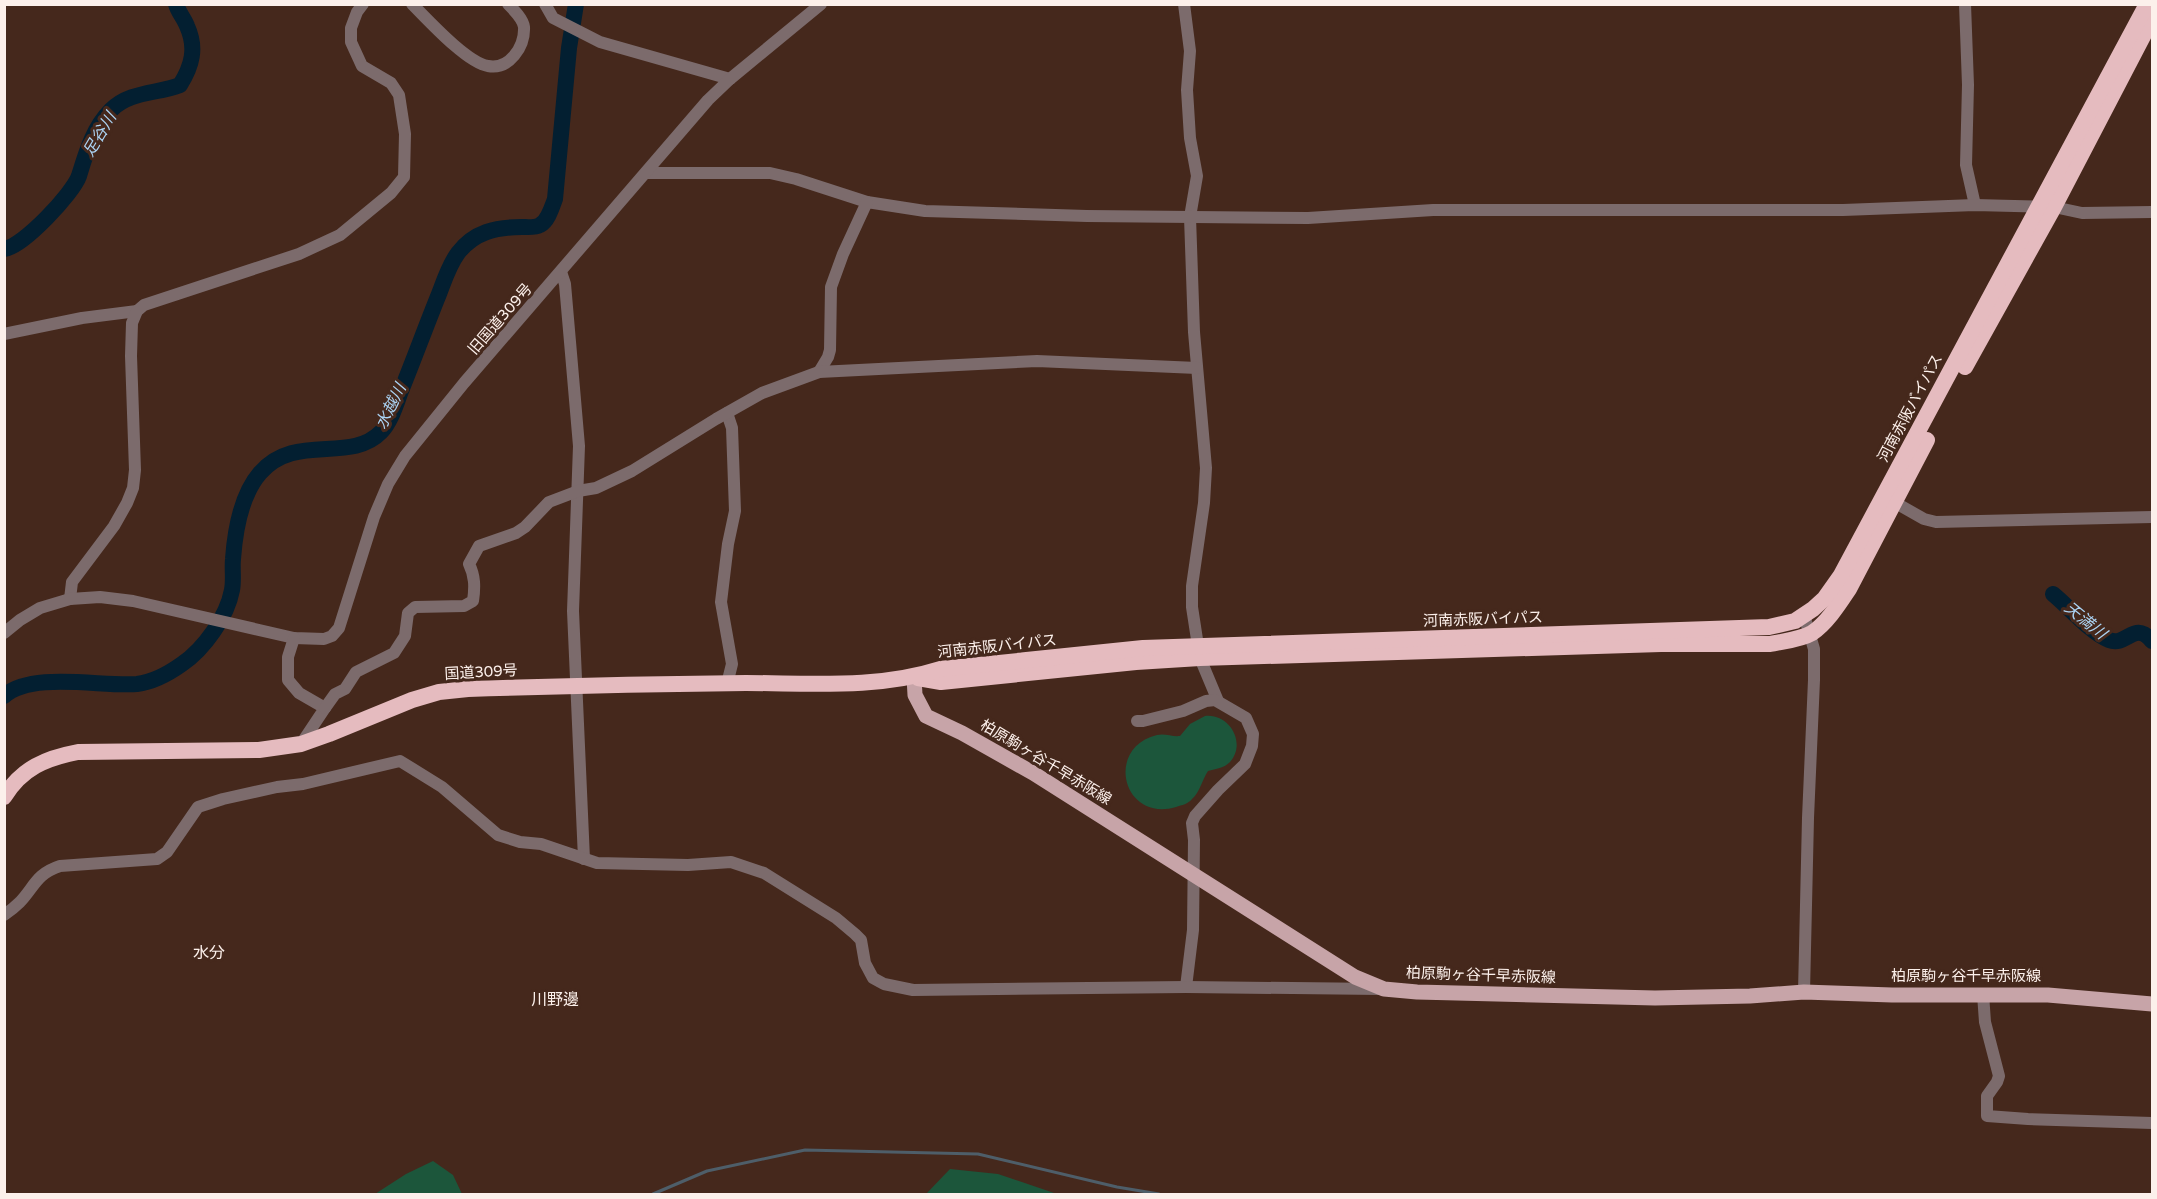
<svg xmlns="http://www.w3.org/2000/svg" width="2157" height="1199" viewBox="0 0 2157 1199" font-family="'Varela Round','Noto Sans JP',sans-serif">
<rect width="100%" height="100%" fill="#45281c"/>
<!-- green -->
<g fill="#1c563b">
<path d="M1205,716C1229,713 1247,743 1230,762C1224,768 1216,769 1208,771C1202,780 1200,792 1192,799C1188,804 1182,805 1176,807C1123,823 1104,748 1157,735C1165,733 1172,737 1180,736L1190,724Z"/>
<path d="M433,1161L453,1175L462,1194H375L406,1174Z"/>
<path d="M950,1169L998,1174L1057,1194H926Z"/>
</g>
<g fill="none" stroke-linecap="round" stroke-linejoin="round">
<!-- stream -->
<path stroke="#4e5e69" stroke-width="3" d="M653,1194L707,1171L805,1150L978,1154L1117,1187L1159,1194"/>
<!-- river -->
<g stroke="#031f31" stroke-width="16">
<path d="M4,249C23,247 73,193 79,176C86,153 93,128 111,110C130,91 157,94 180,85C192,66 197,48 187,26C184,18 178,12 176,4"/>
<path d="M2053,594C2069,607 2091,633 2109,640C2127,647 2134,620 2152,641"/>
<path d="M4,696C32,671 102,687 137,684C154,682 168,674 182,664C204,649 227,617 232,590C234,580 232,569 233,559C235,531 241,495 260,473C295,432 350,464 381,432C391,422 396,404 401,391C414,359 426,326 439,294C444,281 449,265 458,253C474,232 496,227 522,227C527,227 535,228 540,225C548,221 552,207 555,199L569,48L576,4"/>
</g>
<!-- minor -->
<g stroke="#7c6b6c" stroke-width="12">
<path d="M412,4C428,20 467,63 488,66C509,70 525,47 524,27C523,19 514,10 508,4"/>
<path d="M545,4L553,18L600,42L730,79"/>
<path d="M1184,4L1190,51L1187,90L1190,138L1197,176L1190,217L1194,332L1206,468L1204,503L1192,586V607L1198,646"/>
<path d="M1965,4L1968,85L1966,165L1975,205"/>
<path d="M646,173H770L796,179L867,202L925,211L1087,216L1308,218L1433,210H1843L1975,205L2054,207L2082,213L2152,212"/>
<path d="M561,272L565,284L579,446L573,611L584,859"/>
<path d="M4,334L82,318L137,311"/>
<path d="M819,372L828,357L830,350L831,287L843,254L867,202"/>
<path d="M1894,502L1924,519L1936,522L2152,517"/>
<path d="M70,599L72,582L114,526L127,503L133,488L135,470L131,356L132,323L137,311L144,305L299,254L340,235L391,193L404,177L405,134L399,95L391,83L362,66L351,42V28L357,12L363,4"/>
<path d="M4,633L20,620L40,608L70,599L100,597L133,601L294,638L324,639L332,636L339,628L374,517L388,484L405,456L464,383L708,100L730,79L821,4"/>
<path d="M294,638L288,657V680L299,693L325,708L301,744"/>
<path d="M1200,658L1218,701"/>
<path d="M727,684L732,664L721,602L728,544L735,511L732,428L727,413"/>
<path d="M325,708L335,694L345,689L356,672L394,653L405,636L408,613L415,607L464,606L473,601C475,587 475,576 469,564L479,546L516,533L525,527L549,502L578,491L596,488L632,471L716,419L762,393L819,372L1037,361L1197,368"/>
<path d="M1137,721H1143L1183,711L1206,701L1215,700L1246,718L1253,734L1252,746L1245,764L1218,790L1195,816L1192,823L1194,840L1193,930L1186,987"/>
<path d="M4,915C10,911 15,907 20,902C35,886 36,874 60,866L157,859L167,852L198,807L223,799L277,787L303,784L400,761L442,787L498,835L520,842L541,844L597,863L688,865L731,862L764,873L836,918L855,934L861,940L865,963L873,978L884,984L913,990L1186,987L1381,989"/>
<path d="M1804,992L1808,818L1814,680V649L1804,615"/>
<path d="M1983,994L1985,1022L1999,1076L1997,1082L1987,1096V1116L2028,1119L2152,1123"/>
</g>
<!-- major -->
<path stroke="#c7a4a8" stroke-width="15" d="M914,677L915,695L926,716L962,733L1033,773L1355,977L1384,989L1417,992L1655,998L1750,996L1804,992L1892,995H2048L2152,1004"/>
<!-- highway -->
<g stroke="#e5bbbf" stroke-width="16">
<path d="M1965,367L2054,207L2152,19"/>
<path d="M918,678L941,682L1136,662L1200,658L1661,644H1770C1783,641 1800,640 1812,633C1827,623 1839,604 1849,589L1927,440"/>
<path d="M4,797C22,768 46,758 78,752L259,750L301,744L329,734L412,700L439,692L468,689C561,686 653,684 746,683C811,683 877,689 940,669L1143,648L1769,627L1795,621L1813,609L1824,599L1841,575L2147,4"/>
</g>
</g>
<g text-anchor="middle" stroke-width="6" stroke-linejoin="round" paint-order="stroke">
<!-- street labels -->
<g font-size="15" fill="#fcf0eb" stroke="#45281c">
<text transform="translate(500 319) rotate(-49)" y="5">旧国道309号</text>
<text transform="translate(1910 408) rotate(-62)" y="5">河南赤阪バイパス</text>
<text transform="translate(1483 619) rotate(-2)" y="5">河南赤阪バイパス</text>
<text transform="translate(997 646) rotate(-6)" y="5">河南赤阪バイパス</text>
<text transform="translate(481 672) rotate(-3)" y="5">国道309号</text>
<text transform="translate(1046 762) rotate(31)" y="5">柏原駒ヶ谷千早赤阪線</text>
<text transform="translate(1481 975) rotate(2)" y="5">柏原駒ヶ谷千早赤阪線</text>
<text x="1966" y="981">柏原駒ヶ谷千早赤阪線</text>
</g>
<!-- water labels -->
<g font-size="16" font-style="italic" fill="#abd3f3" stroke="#45281c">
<text transform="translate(99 134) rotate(-59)" y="6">足谷川</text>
<text transform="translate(390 406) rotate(-64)" y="6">水越川</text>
<text transform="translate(2086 620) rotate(39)" y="6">天満川</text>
</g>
<!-- neighbourhood labels -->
<g font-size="16" fill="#fcf0eb" stroke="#45281c">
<text x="209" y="958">水分</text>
<text x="555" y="1005">川野邊</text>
</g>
</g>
<!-- border -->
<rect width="2157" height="1199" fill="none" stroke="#fcf0eb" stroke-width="12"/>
</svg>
